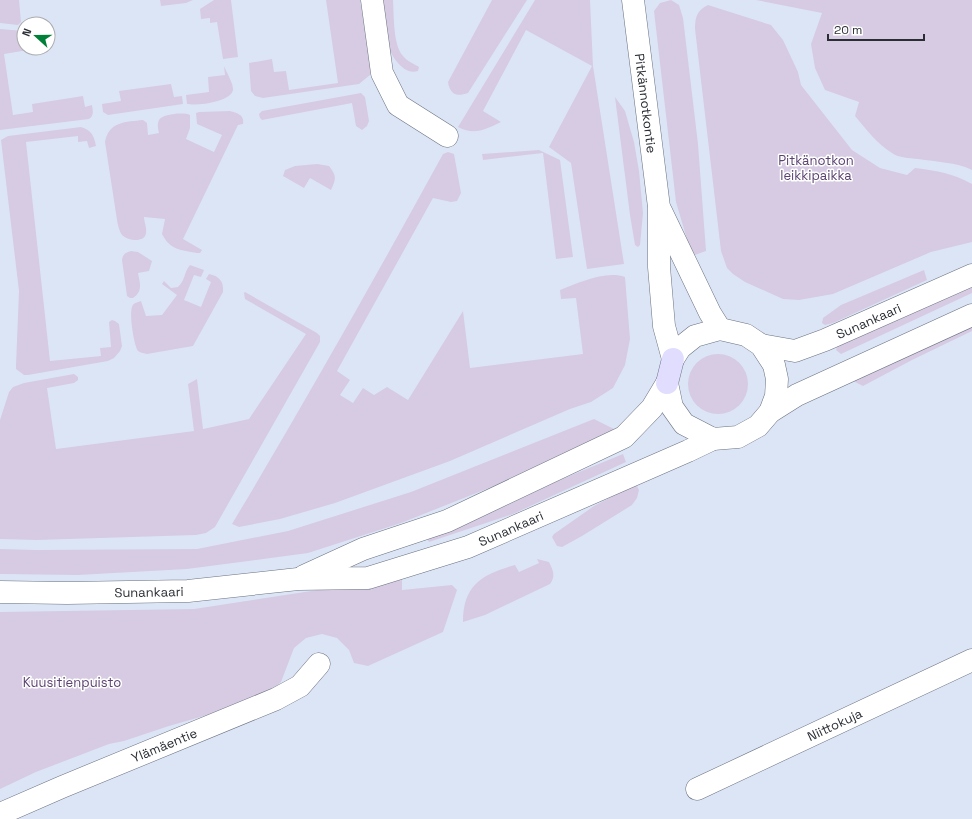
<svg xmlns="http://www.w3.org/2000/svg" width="972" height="819" viewBox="0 0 972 819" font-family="'Space Grotesk',sans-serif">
<rect width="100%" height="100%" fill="#dce5f6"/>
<!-- green -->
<g fill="#d6cbe2">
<path d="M0,0H19L21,22L18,25L0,23Z"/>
<path d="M160,0H193L186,3L161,6Z"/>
<path d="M214,0H231L238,57L223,59L217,22L210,23V18L201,19L200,9Z"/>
<path d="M326,0H360L372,68L370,75L359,84L263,98L255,96L251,91L249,63L272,59L274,72L286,71L289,90L338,83Z"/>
<path d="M380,0H393C394,15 393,45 403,56C407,61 414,64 419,67L418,71C400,77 386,46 383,32C382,22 381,11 380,0Z"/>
<path d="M492,0H527L468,93C457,97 450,95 448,82Z"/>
<path d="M535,0H590L593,66L624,264L587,269L571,163L549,147L592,66L526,30L483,111L501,122C486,129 475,136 458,127Z"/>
<path d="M671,0L679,5L683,18L698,144L706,251L692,256L676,202L654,11L660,3Z"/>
<path d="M756,0H972V170C956,162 936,162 918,159C909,158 899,158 892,153C877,144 866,129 855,116L859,102L825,90L815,68L811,44L822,13Z"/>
<path d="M708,5L771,25L783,40L798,72L801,85L852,150L880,168L907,175L915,168C938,171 952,173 972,184V242L931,252L833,294L799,300L783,299L745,282L733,274L727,268L721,251L695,29C695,17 697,10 708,5Z"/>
<path d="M0,29L24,31V48H34V49L4,54L13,115L33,112L32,104L83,96L85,107L92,105C93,111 94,116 89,119L0,130Z"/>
<path d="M224,66C226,71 234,85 233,90C231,102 197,106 187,104L186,95L209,92L208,77L225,75Z"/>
<path d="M171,84L174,97L182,96L183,104L108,115L103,112L102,104L121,101L119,91Z"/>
<path d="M361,93L365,97L369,121L367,126L362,130L356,126L352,103L262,120L260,118L259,114L262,111Z"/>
<path d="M615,97L625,111L634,142L639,171L643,213L640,245L638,247L635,245L630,215Z"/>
<path d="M230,111C237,113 245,115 243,124L238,125L183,239L202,250L200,253H197C181,250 170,250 162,234L165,219L144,217C144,221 147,228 146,233C145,243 128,241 122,235C119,231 118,225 117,220L105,142C109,121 126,122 143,120L147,123L148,135L159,133C158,129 157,124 159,120C162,114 184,112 190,115V128L186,139L214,152L222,135L197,124L196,113L199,112Z"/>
<path d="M81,127C91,130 94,135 96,146L89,148L87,141L78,142V136L26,142L50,361L101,356L100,348L111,347L109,322L112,320L115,321L119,324L122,346L120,351L114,358L108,361L28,375H24L16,369V365L19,291L1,140L8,136Z"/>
<path d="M539,150L560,160L573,257L556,259L543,153L483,160L482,154Z"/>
<path d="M448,152L454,154L461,193L457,201L451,202L433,198L337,371L350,380L340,395L353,403L363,388L374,395L387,387L408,400L463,311L470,368L583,354L576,298L561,299L560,290C578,283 606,270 625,277L630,339L625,365L613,388L591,402L570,409L450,461L335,503L280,519L239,527L232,524C305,402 375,278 443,154Z"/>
<path d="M317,164L329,166C337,176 336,179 331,190L310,178L304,188L283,176L285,170L295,166Z"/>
<path d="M131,251L138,252L152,261L149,271L138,273C140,283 143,292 133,298H130L127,296L122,260C123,254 125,253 131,251Z"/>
<path d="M190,265L204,270L201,277L194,275L184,300L201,307L211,282L206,279L209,274C219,276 224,281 223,292L193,346L147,354C144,353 141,353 138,351C134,346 128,310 133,305C134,303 138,302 141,301L146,316L162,315L177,295L162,284L164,281L171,288L178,287C185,281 184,272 190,265Z"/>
<path d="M924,270L927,280L833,323L825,325L822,323L823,318L841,305Z"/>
<path d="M972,282V293L841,354L836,350L838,344Z"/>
<path d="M245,292L317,333L320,336V342L215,527L206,533L196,535L37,540L0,539V420L9,392L13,387L24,383L74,374L78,377V380L74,383L47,388L56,449L194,431L188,384L197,379L203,429L249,419L306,334L245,299L244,293Z"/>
<path d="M972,318V331L912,360L863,386L851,380Z"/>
<circle cx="718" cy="384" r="30"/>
<path d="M594,419L614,429L600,439L489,488L401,523L308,553L187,569L78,575L0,574V549L36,550L197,549L288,531L411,492Z"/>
<path d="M623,454L626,462L513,514L429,542L427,538L470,517Z"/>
<path d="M636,484L639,490L637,498L632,505L582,536L562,547L557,546L552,537L554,534L594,506Z"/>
<path d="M537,559L549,562C553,570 556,576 550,584L485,615L463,622C463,585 482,574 515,565L519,572L539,563Z"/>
<path d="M402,576V590L452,585L457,590L443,632L368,666L354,663L349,650L337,638L322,634L306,638L294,648L281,682L270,692L228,709L169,726L124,741L109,744L36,772L0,789V612L194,609L344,586Z"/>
</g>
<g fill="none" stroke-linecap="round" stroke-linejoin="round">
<defs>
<g id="minor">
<path d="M372,0L382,73L398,105L447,136"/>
<path id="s1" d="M697,789L972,660"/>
<path id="s2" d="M0,814L62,787L276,699L300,686L319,664"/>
</g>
<g id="tertiary">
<path id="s3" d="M633,0L659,207V267L664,326L673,359"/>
<path d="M661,211L710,313L720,329"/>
<path id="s4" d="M761,345L795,351L825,340L972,275"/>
<path d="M667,383L672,407L684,424L713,439L738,437L758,426L770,412L776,396L777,379L774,365L761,345L746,335L720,329L695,336L680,348L673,359"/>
<path d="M770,412L797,395L972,315"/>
<path d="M304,576L363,549L447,521L624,437L652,408L667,383"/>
<path id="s5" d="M0,592L67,593L188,591L298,579L368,578L468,547L688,451L713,439"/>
</g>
<path id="secondary" d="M667,383L673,359"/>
</defs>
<!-- minor casing -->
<use href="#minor" stroke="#6a7280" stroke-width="23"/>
<!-- tertiary casing -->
<use href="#tertiary" stroke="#6a7280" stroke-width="23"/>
<!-- secondary casing -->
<use href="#secondary" stroke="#6a7280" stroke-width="23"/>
<!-- minor -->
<use href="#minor" stroke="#fff" stroke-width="22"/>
<!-- tertiary -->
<use href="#tertiary" stroke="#fff" stroke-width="22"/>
<!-- secondary -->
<use href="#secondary" stroke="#e0ddfe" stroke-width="22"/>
</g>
<g text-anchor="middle" stroke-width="3" stroke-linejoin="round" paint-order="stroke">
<!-- street labels -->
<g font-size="13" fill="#2a2e34" stroke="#fff">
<text dy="5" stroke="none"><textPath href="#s3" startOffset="104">Pitkännotkontie</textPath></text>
<text dy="5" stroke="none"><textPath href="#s4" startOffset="114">Sunankaari</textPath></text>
<text dy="5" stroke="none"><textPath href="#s5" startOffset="520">Sunankaari</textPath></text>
<text dy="5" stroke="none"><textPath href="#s5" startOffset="149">Sunankaari</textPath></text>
<text dy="5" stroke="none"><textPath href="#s1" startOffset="152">Niittokuja</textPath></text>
<text dy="5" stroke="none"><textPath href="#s2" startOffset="178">Ylämäentie</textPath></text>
</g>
<!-- park labels -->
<g font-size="13" fill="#5a4271" stroke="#fff">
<text x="816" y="165">Pitkänotkon<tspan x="816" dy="15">leikkipaikka</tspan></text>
<text x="72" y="687">Kuusitienpuisto</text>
</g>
</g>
<!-- north arrow -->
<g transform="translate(36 36) rotate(291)"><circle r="19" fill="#ffffff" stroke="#aaabae"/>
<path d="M0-3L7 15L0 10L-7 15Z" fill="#007f38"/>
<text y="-6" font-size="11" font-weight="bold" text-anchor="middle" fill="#2a2e34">N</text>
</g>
<!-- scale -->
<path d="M828 34v6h96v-6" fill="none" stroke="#2a2e34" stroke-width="2"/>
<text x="834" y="34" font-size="12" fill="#2a2e34" stroke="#ffffff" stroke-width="3" paint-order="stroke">20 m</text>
</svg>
